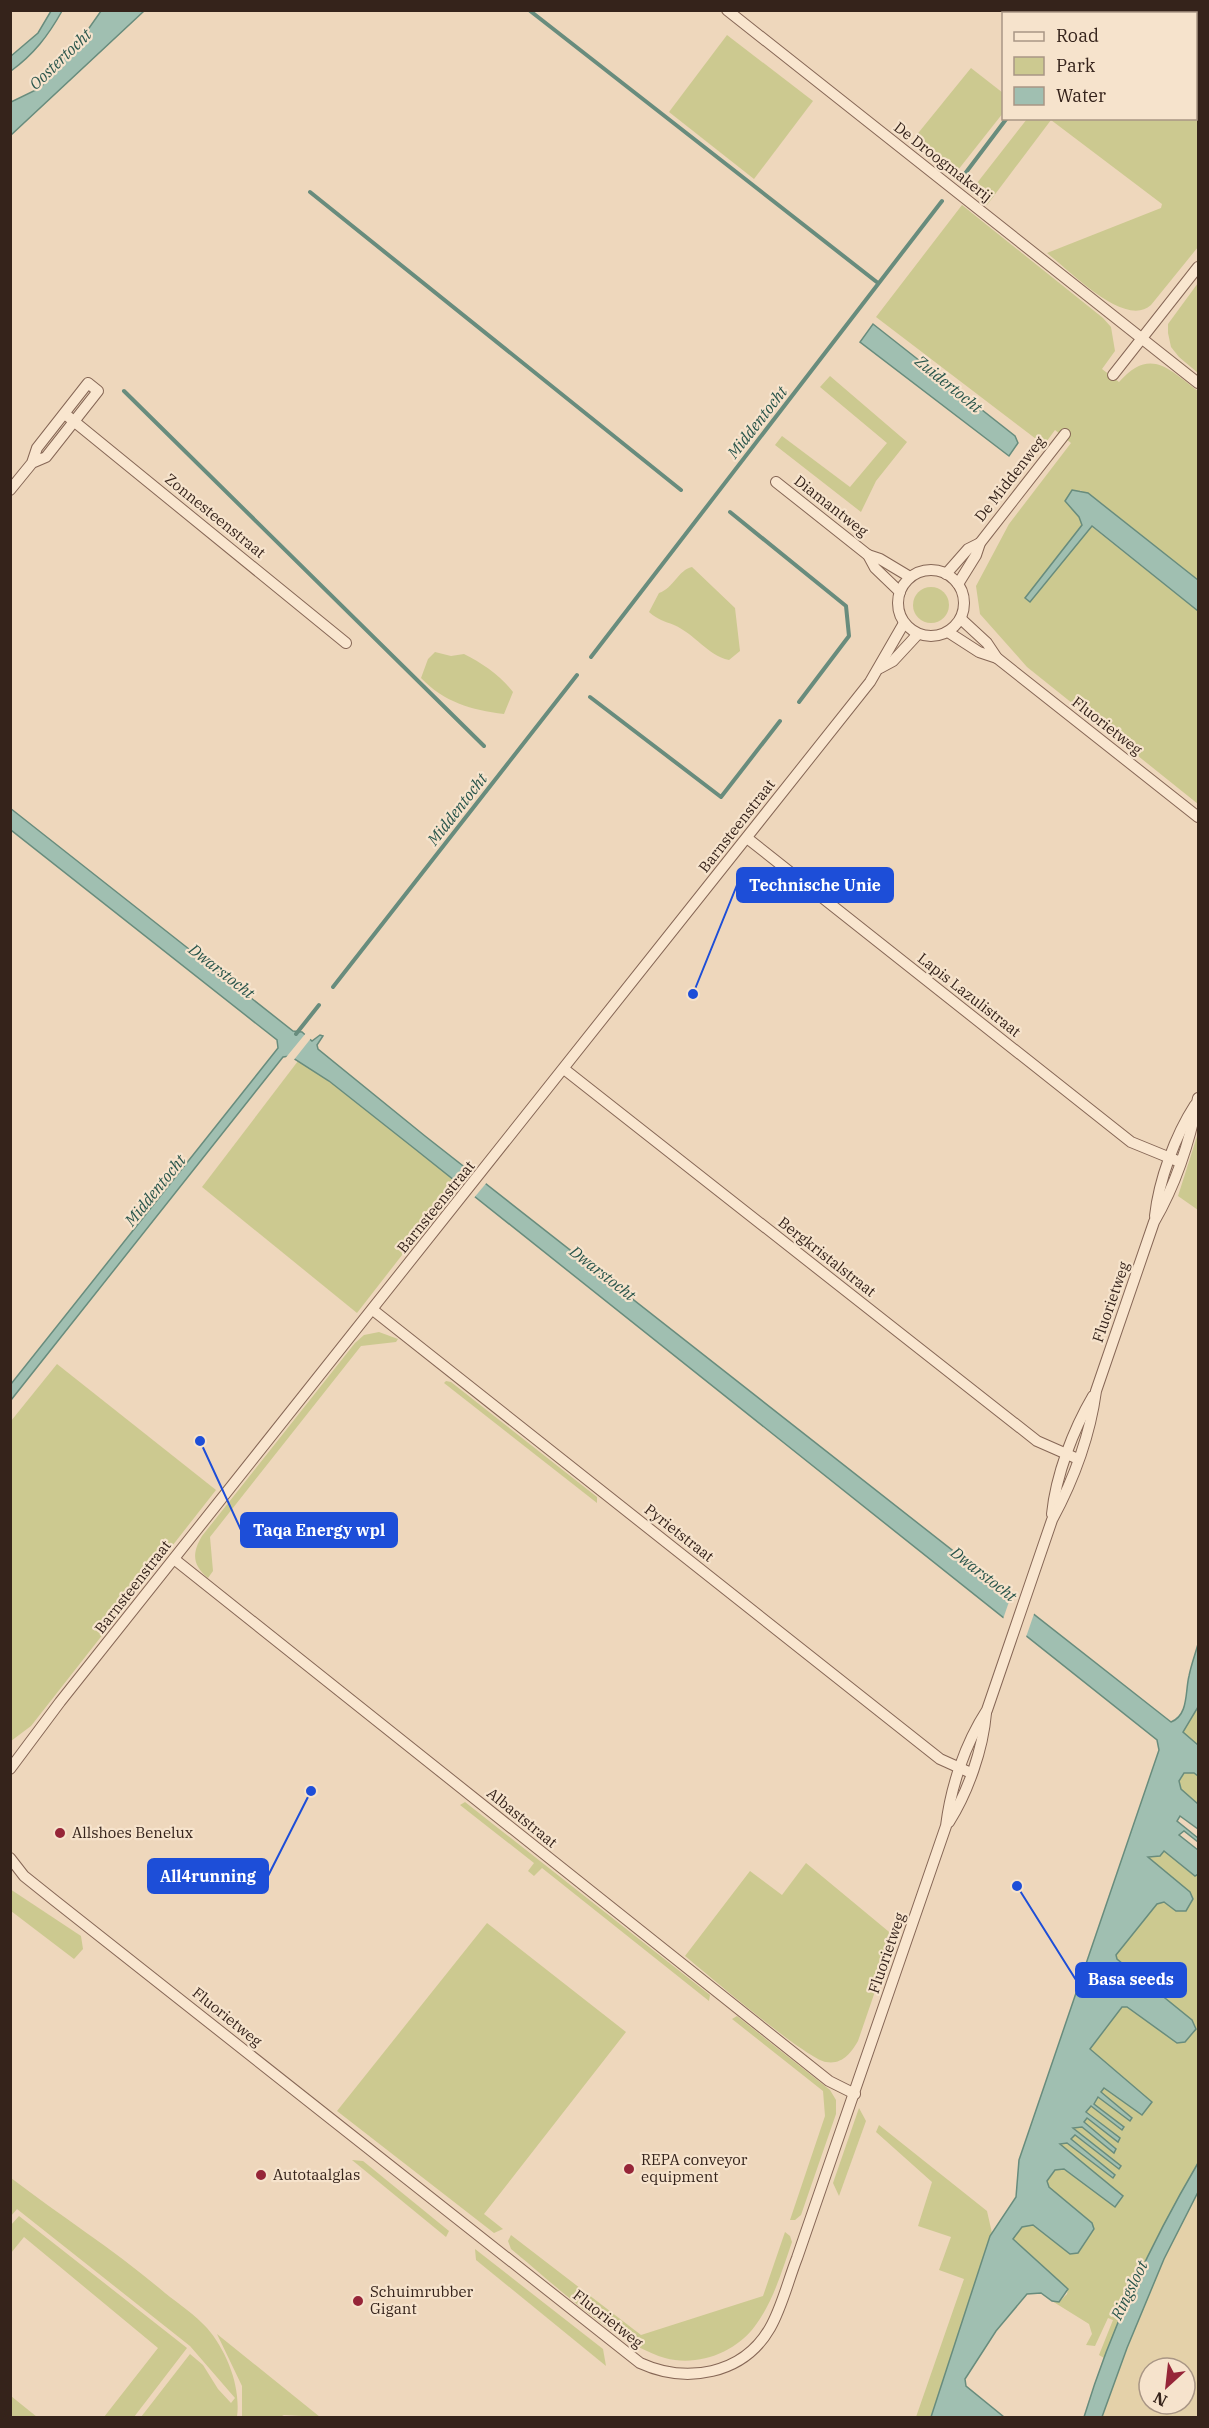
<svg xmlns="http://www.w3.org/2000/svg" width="1209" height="2428" viewBox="0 0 1209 2428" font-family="'IBM Plex Serif',serif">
<rect width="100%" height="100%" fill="#eed7bc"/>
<!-- farmland -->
<path fill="#e4d1a9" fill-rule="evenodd" d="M1198,2192V2417L1102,2418L1127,2348L1164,2259ZM1149,2368H1185V2404H1149Z"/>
<!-- green -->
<g fill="#ccc990">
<path d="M1112,10L1198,11V86L1196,83V14L1109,13Z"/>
<path d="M727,35L813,101L754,179L669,112Z"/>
<path d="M971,68L1003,93V113L958,170L915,137Z"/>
<path d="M1196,104L1198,106V247L1151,305C1125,329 1069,270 1047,253L1161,208L1162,204L1051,120L987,205L970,192L1027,119L1196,118Z"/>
<path d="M962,205L1103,318L1111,327L1115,351L1102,369L1119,382C1150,347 1168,368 1198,391V580L1099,501L1080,490L1079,517L1082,525L1025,598L1030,602L1091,526L1198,611V804L1027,667L980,614L976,586L1009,524L1071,443L1055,430L1044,445L876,317Z"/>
<path d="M1198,283V373L1179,357L1171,347L1168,333V324Z"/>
<path d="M830,376L907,442L876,481L861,512L775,445L782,436L850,487L887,443L820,387Z"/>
<path d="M692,567L735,608L740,651L729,660C707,655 695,634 674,625C664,621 658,620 649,612L659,593C674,588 678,570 692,567Z"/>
<circle cx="931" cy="605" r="18"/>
<path d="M435,652L451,656L464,654C482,663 501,676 513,692L504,714C471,710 444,702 421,678L428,659Z"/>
<path d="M298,1061L329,1081L458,1183L357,1313L202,1187Z"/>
<path d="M1198,1133V1210L1178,1196Z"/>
<path d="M379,1332L398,1339L396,1342L361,1346L210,1537L213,1571L208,1578C192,1565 192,1553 202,1536L355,1343L364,1335Z"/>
<path d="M57,1364L216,1490L31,1726L11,1741V1421Z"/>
<path d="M446,1381L451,1382L597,1497V1503L444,1383Z"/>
<path d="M1198,1707V1745L1183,1732Z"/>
<path d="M1184,1773H1194L1198,1776V1804L1181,1789L1179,1781Z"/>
<path d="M465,1802L710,1995L709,2001L542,1868L534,1876L528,1871L534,1863L460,1805Z"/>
<path d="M1164,1851L1195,1876L1198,1874V2163L1153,2245L1104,2358L1099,2355L1113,2320L1108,2318L1095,2346L1086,2345L1092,2334L1089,2324L1052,2301L1059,2302L1067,2294L1068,2289L1013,2239L1022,2227L1033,2225L1078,2253L1094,2229L1092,2223L1048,2187L1047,2181L1055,2170L1064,2168L1115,2207L1122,2196L1059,2144L1067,2143L1115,2175L1070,2139L1074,2135L1119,2169L1121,2166L1072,2127H1082L1116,2149L1083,2122L1087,2118L1118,2142L1120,2138L1086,2111L1090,2106L1122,2130L1124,2127L1094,2104L1098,2096L1130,2121L1132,2117L1101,2092L1104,2087L1142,2115L1152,2102L1090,2049L1121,2007H1127L1116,1955L1157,1903L1164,1902L1176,1911L1189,1892L1147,1856L1159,1855Z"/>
<path d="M806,1863L894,1936L858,2041C851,2053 842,2065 826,2062C806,2059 707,1974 685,1956L750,1871L782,1895Z"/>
<path d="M10,1889L81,1936L83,1949L74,1959L11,1911Z"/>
<path d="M487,1923L626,2032L484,2214L503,2229L494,2233L337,2111Z"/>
<path d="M737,2016L830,2090L836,2100V2114L801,2215L795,2220H790L825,2116L823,2091L732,2019Z"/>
<path d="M859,2108L866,2121L839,2196L833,2183Z"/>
<path d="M879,2125L987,2211L992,2233L931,2417H916L964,2279L939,2270L951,2237L918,2226L932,2182L876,2132Z"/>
<path d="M352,2160L363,2161L449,2231L446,2237Z"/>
<path d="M11,2178C62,2217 116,2251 165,2293C179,2304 195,2315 207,2328C227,2351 241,2387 237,2417H141L190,2354L203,2365L218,2389L231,2403L235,2398L190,2346L17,2209L11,2216Z"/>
<path d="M19,2216L187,2348L134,2417H104L158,2348L24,2237L11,2253V2225Z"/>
<path d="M785,2232L790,2236L792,2242C782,2271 773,2302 755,2326C735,2353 697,2367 665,2358C616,2344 552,2282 511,2249L508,2241L511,2235L641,2335L763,2296Z"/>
<path d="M475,2249L603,2349L606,2366L476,2260Z"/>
<path d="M217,2334L320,2417L284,2415L280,2417H242V2386Z"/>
<path d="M11,2396L37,2417H11Z"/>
</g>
<!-- water -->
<g fill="#a0bfb1" stroke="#688c7d" stroke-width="1.5">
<path d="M51,11H62C48,36 34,54 11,71V56L38,33Z"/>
<path d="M101,11H144L11,135V102L40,88L54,73L62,56L87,31Z"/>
<path d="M873,324L1015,436L1018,443L1009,456L860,342Z"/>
<path d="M1072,490L1088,493L1198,580V611L1092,526L1030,602L1025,598L1082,525L1079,517L1065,501Z"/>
<path d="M10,808L293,1031L302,1032L312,1041L320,1035L323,1036L317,1045L318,1049L425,1136L1171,1722C1189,1715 1185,1691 1189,1676C1191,1665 1195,1655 1198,1644V1707L1183,1732L1198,1745V1776L1194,1773H1184L1179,1781L1181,1789L1198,1804V1829L1180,1816L1177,1821L1198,1838V1842L1184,1831L1179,1835L1198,1850V1874L1195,1876L1164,1851L1160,1856L1148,1857L1190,1892L1193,1899L1186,1911H1176L1164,1902L1157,1904L1116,1955L1117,1959L1192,2020L1196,2029L1185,2042L1177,2043L1127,2007H1122L1090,2049L1152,2102L1142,2115L1104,2088L1101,2092L1132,2118L1130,2121L1098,2097L1094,2104L1124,2127L1122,2130L1091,2106L1086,2112L1120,2138L1118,2142L1087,2118L1084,2122L1116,2149L1114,2153L1082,2127L1073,2128L1121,2166L1119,2169L1075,2135L1071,2139L1115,2175L1113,2178L1067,2143L1060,2144L1123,2196L1115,2207L1064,2169L1055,2170L1047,2181L1049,2187L1092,2223L1094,2229L1078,2253L1070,2254L1033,2225L1022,2227L1013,2239L1068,2289L1059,2302L1052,2301L1041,2293L1027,2294L996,2331L965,2379L966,2386L1004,2417H931L990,2236L1016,2197L1019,2160L1159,1750L1157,1740L415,1149L329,1081L290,1056L283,1057L11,1400V1384L278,1048L277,1040L11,830Z"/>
<path d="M1198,2163V2192L1164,2259L1127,2348L1102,2417H1084C1111,2328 1151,2243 1198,2163Z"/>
</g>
<!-- pier -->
<g fill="#eed7bc">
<path d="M306,1033L312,1037L293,1061L286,1059L283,1061Z"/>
<path d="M471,1168L488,1181L473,1199L457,1186Z"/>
<path d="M1012,1593L1035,1611L1025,1640L1002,1622Z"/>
</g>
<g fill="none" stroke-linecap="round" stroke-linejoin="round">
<!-- stream -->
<g stroke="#688c7d" stroke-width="4">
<path d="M529,10L878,283"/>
<path d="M964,175L1007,118"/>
<path d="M310,192L681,490"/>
<path d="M124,391L484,746"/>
<path d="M730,512L846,606L849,636L799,702"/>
<path d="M591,657L942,201"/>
<path d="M590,697L721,797L780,721"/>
<path d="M333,987L577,675"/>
<path d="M296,1034L319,1005"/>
</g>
<defs>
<g id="minor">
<path d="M727,10L1198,383"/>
<path d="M1091,10L1095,14"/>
<path d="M1196,94L1198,96"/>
<path d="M1113,375L1198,267"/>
<path d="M65,414L346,643"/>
<path d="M776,482L868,555L875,568L900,592"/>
<path d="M10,490L32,463L37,448L88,383L98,391L46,457L32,463"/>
<path d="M868,555L880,559L910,577"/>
<circle cx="931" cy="603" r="33"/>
<path d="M946,574L968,549L980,543"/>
<path d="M958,584L976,555L980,543L1065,434"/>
<path d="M961,619L987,643L997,658L1198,817"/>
<path d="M948,632L979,652L997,658"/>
<path d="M880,668L893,661L918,634"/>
<path d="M747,838L1131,1142L1180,1162"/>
<path d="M564,1069L1037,1441L1078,1459"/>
<path d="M1155,1216C1159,1180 1175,1136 1195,1105"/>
<path d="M373,1310L940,1759L971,1773"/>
<path d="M1052,1514C1056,1475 1073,1430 1093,1396"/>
<path d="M174,1559L829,2081L855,2094"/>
<path d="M10,1769L60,1702L870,682L904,623"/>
<path d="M949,1822C968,1792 983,1749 986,1713"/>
<path d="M10,1858L24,1876L54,1900L640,2363C686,2384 743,2375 770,2328C782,2307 788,2281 797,2258L946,1826C951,1786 965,1744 987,1710L1052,1520C1073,1481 1090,1435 1096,1391L1154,1222C1176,1184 1190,1141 1198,1098"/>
</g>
</defs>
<!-- minor casing -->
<use href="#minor" stroke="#866756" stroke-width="12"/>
<!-- minor -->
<use href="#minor" stroke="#f9e6cf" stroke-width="10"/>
</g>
<!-- markers -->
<g fill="#962538" stroke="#f6e3cc" stroke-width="2">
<circle cx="60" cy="1833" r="6"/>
<circle cx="629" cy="2169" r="6"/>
<circle cx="261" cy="2175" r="6"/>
<circle cx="358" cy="2301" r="6"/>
</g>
<g text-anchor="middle" stroke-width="4.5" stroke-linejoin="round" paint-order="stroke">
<!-- street labels -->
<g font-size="15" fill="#35231b" stroke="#f6e3cc">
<text transform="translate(943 162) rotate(38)" y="5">De Droogmakerij</text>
<text transform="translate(1010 479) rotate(-52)" y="5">De Middenweg</text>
<text transform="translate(831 506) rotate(38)" y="5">Diamantweg</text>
<text transform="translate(215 516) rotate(39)" y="5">Zonnesteenstraat</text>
<text transform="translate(1107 726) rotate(38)" y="5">Fluorietweg</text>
<text transform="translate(737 826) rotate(-52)" y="5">Barnsteenstraat</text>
<text transform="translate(969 995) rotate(38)" y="5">Lapis Lazulistraat</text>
<text transform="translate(436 1207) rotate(-51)" y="5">Barnsteenstraat</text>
<text transform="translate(827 1257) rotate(38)" y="5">Bergkristalstraat</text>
<text transform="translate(1111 1302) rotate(-71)" y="5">Fluorietweg</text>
<text transform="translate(679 1533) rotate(38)" y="5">Pyrietstraat</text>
<text transform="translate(133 1587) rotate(-52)" y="5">Barnsteenstraat</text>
<text transform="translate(522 1818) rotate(39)" y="5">Albaststraat</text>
<text transform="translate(887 1953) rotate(-71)" y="5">Fluorietweg</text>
<text transform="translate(227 2017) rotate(39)" y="5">Fluorietweg</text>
<text transform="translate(608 2319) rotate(38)" y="5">Fluorietweg</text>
</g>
<!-- poi labels -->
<g font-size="15" fill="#35231b" stroke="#f6e3cc" text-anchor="start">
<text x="72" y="1838">Allshoes Benelux</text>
<text x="641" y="2165">REPA conveyor<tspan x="641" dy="17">equipment</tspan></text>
<text x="273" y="2180">Autotaalglas</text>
<text x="370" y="2297">Schuimrubber<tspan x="370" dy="17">Gigant</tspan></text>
</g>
<!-- water labels -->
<g font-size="16" font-style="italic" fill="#29554b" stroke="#f6e3cc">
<text transform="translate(60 59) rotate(-44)" y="6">Oostertocht</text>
<text transform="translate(949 384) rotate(39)" y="6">Zuidertocht</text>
<text transform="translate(757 422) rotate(-52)" y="6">Middentocht</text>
<text transform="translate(457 809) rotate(-52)" y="6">Middentocht</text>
<text transform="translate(222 971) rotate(38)" y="6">Dwarstocht</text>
<text transform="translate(155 1190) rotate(-51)" y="6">Middentocht</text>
<text transform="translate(603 1273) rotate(38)" y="6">Dwarstocht</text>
<text transform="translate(984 1574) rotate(38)" y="6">Dwarstocht</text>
<text transform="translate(1129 2290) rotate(-64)" y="6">Ringsloot</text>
</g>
</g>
<!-- callouts -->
<path fill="none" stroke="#1d4ed8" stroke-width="2" d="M693 994L737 885M200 1441L241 1530M311 1791L268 1876M1017 1886L1076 1980"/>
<g fill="#1d4ed8" stroke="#f6e3cc" stroke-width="2">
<circle cx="693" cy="994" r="6"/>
<circle cx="200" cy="1441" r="6"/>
<circle cx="311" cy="1791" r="6"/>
<circle cx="1017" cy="1886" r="6"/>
</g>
<g fill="#1d4ed8" stroke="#1d4ed8" stroke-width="2">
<rect x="737" y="868" width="156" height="34" rx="6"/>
<rect x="241" y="1513" width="156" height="34" rx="6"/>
<rect x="148" y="1859" width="120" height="34" rx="6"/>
<rect x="1076" y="1963" width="110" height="34" rx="6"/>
</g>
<g font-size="16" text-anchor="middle" font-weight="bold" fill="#fff">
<text x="815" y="891">Technische Unie</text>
<text x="319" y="1536">Taqa Energy wpl</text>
<text x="208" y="1882">All4running</text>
<text x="1131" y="1985">Basa seeds</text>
</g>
<!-- border -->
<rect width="1209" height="2428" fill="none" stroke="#35231b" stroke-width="24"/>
<!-- legend -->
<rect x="1002" y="12" width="195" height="108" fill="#f6e3cc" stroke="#a99685" stroke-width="1.5"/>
<rect x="1014" y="32" width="30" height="9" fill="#f9e6cf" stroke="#a99685" stroke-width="1.5"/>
<text x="1056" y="42" font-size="18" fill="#35231b">Road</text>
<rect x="1014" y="57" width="30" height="18" fill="#ccc990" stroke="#a99685" stroke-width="1.5"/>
<text x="1056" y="72" font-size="18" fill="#35231b">Park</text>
<rect x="1014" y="87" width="30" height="18" fill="#a0bfb1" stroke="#a99685" stroke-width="1.5"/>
<text x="1056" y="102" font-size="18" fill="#35231b">Water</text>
<!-- north arrow -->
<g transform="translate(1167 2386) rotate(207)"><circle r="28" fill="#f6e3cc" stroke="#a99685" stroke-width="1.5"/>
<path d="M0-4.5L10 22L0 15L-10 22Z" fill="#962538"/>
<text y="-9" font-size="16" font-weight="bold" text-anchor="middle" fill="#35231b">N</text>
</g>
</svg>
